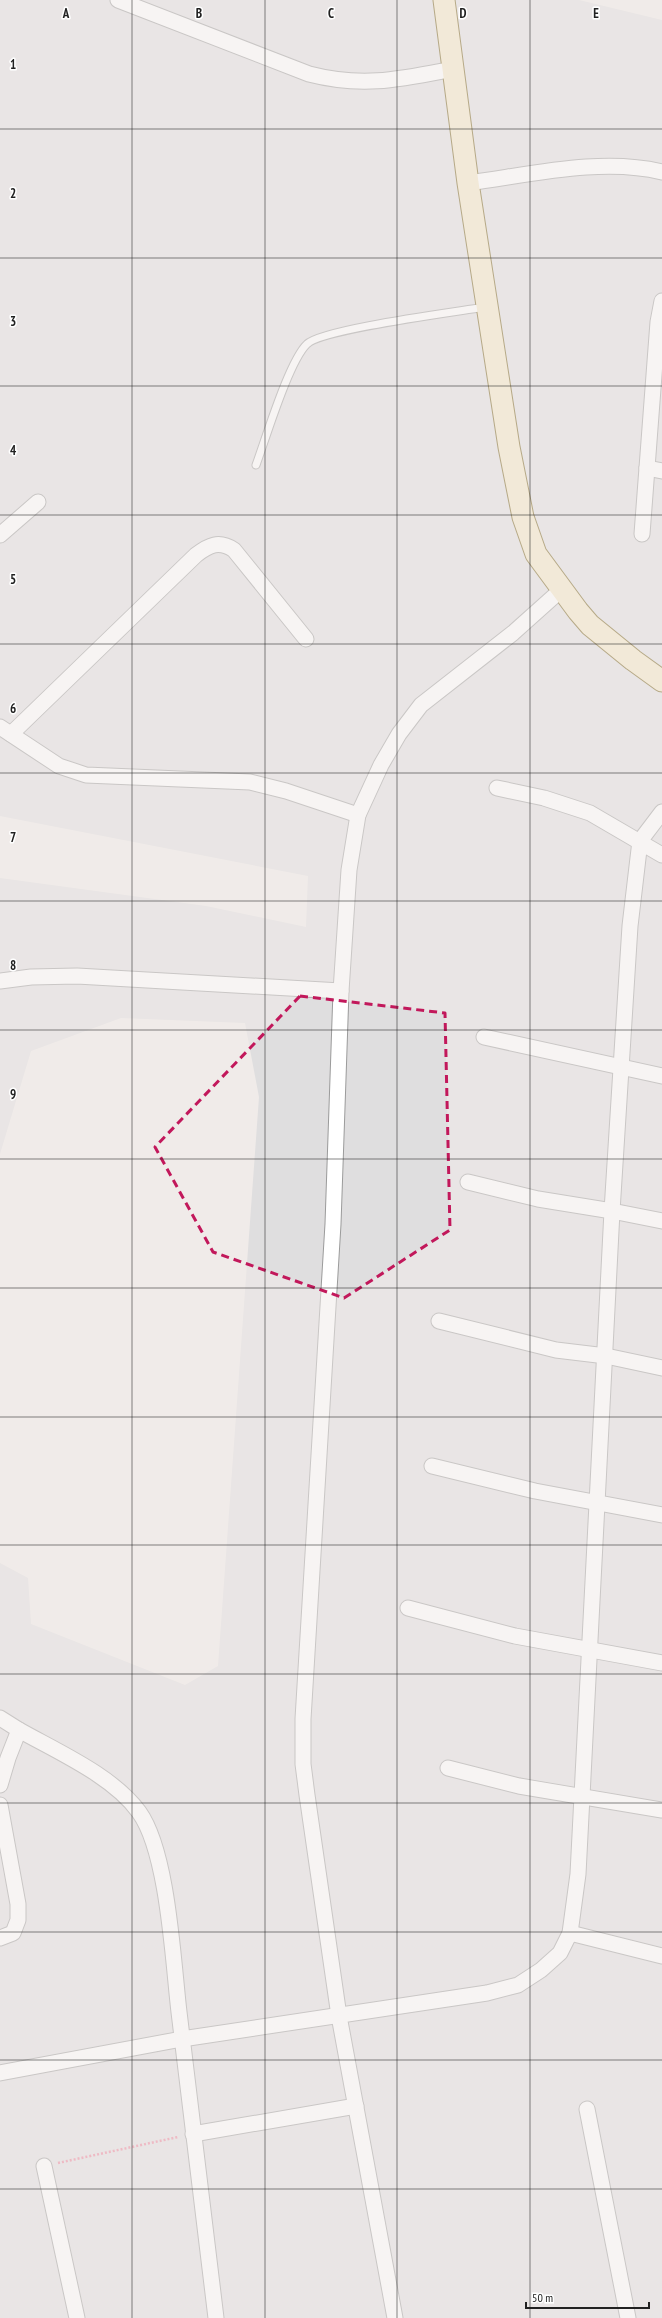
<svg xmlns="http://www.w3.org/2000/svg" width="662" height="2318" viewBox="0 0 662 2318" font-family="'PT Sans Narrow',sans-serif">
<rect width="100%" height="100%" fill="#f0ebe9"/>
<!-- residential -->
<path fill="#dfdedf" d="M0,0H579L662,20V2318H0V1563L28,1578L31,1624L185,1685L218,1666L259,1097L245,1023L121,1018L31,1051L0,1154V878L206,906L306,927L308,876L0,816Z"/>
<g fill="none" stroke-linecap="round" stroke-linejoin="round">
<defs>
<path id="lane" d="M256,465C266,438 289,361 307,344C322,329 456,312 485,307"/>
<g id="street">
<path d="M118,0L309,74C363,88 401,79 453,69"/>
<path d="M468,183C529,175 602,157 662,172"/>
<path d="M647,468L662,471"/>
<path d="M642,534L658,322L662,301"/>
<path d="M0,535L38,502"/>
<path d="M0,727L59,766L86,775L250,782L286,791L358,815"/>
<path d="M11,734L196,555C209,545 219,540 234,550L306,639"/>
<path d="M497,788L544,798L590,813L662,855"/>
<path d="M0,981L31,977L77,976L341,991"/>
<path d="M484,1037L662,1076"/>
<path d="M468,1182L538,1199L612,1211L662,1221"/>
<path d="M439,1321L556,1350L606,1356L662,1368"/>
<path d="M432,1466L535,1491L662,1515"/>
<path d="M408,1608L515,1636L662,1663"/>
<path d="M0,1718L19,1730L8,1758L0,1785"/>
<path d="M19,1730C58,1752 113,1776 139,1812C168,1852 173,1961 179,2012C191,2114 203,2216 216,2318"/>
<path d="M448,1768L519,1786L662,1810"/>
<path d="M0,1805L18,1904V1920L13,1933L0,1938"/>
<path d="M570,1933L662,1956"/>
<path d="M0,2073L182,2039L487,1993L518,1985L541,1970L560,1953L570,1933L578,1874L612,1211L630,926L640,841L662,812"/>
<path d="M587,2109L628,2318"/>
<path d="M193,2134L356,2106"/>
<path d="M44,2166L77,2318"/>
<path d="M395,2318L339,2016L307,1795L303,1764V1719L333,1224L341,991L349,870L358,815L381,765L399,734L421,705L513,633L561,590"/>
</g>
<path id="secondary" d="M444,0L468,183L509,447L523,517L536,554L578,611L590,625L633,660L662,681"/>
</defs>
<!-- lane casing -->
<use href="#lane" stroke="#9b9b9b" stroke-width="9"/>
<!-- street casing -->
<use href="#street" stroke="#9b9b9b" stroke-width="17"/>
<!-- secondary casing -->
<use href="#secondary" stroke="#705a11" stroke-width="23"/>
<!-- path -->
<path stroke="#ec7e98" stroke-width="2.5" stroke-dasharray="2 2" stroke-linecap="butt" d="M58,2163L178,2137"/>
<!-- lane -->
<use href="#lane" stroke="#fff" stroke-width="7"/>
<!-- street -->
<use href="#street" stroke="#fff" stroke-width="15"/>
<!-- secondary -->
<use href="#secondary" stroke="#f4e6c3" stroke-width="21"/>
</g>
<!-- marked area -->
<path d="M0 0H662V2318H0ZM300,996L445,1013L450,1230L344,1298L213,1252L155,1147Z" fill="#f0ebe9" fill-opacity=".55" fill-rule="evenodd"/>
<path fill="none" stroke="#c2185b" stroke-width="3" stroke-dasharray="8 5" stroke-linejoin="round" d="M300,996L445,1013L450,1230L344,1298L213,1252L155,1147Z"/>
<!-- grid -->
<path fill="none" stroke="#212121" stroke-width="1" stroke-opacity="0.55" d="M132,0V2318M265,0V2318M397,0V2318M530,0V2318M0,129H662M0,258H662M0,386H662M0,515H662M0,644H662M0,773H662M0,901H662M0,1030H662M0,1159H662M0,1288H662M0,1417H662M0,1545H662M0,1674H662M0,1803H662M0,1932H662M0,2060H662M0,2189H662"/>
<g font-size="13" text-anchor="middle" font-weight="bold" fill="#212121" stroke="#fff" stroke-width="3" stroke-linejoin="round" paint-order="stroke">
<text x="66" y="18">A</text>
<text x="199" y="18">B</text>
<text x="331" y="18">C</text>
<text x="463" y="18">D</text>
<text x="596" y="18">E</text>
<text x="13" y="69">1</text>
<text x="13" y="198">2</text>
<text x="13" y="326">3</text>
<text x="13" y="455">4</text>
<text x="13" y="584">5</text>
<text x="13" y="713">6</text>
<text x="13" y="842">7</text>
<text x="13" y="970">8</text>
<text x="13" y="1099">9</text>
</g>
<!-- scale -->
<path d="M526 2302v6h123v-6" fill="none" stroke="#212121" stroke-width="2"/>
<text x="532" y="2302" font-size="12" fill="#212121" stroke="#ffffff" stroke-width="3" paint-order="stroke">50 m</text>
</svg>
